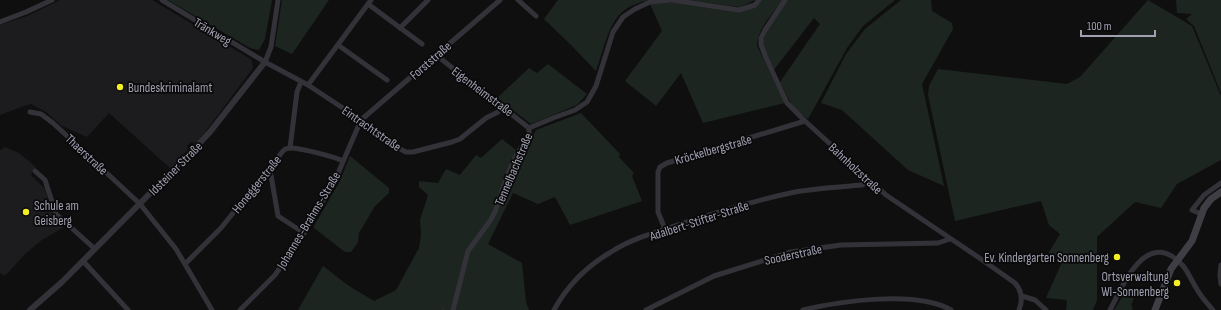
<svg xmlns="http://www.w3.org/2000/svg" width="1221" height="310" viewBox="0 0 1221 310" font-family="'Sofia Sans Condensed',sans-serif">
<rect width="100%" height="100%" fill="#0f0f10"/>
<!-- built -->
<g fill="#1c1b1d">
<path d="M60,0H152L249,58L252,61L253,68L206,131L196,143L191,142L187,146L188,150L171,169L109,113L87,137L62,126L46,112L31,104L24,106L0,115V25L27,16Z"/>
<path d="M5,147L19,153L36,167L31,175L45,189L50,206L55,218L64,227L42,240L26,253L5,276L0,273V150Z"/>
</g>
<!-- green -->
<g fill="#1d2521">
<path d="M168,0H272L265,39L259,50L250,48Z"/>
<path d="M282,0H329L292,54L275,46Z"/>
<path d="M558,0H648C638,3 628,6 620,14C608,26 602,55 596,71L570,44L544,19Z"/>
<path d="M688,0H755L740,7Z"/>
<path d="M761,0H783C773,13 757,29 757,46L785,103L703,123L681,73L656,106L625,81L662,31L650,4L671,1L740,11Z"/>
<path d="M786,0H895L863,26L847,48L808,119L793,108L780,82L820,24L814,18L773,71L762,45V38Z"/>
<path d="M901,0H931L932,11L952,23L953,29L922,84L944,186L908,170L842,110L821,103L846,54L865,29Z"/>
<path d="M1148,0L1192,26L1221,96V160L1177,184L1161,208L1135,202L1097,237V300L1093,310H1066L1067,300L1046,298L1062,262L1048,254L1060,234L1049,225L1041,201L955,221L928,95L929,86L938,69L1067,84L1080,77Z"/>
<path d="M1176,0H1221V93L1194,26L1186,19L1192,14L1177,13Z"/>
<path d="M548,64L587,94L577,105L531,124L497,98L529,68L537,73Z"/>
<path d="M581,113L620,154L619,157L634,173L632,176L642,201L570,225L555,197L538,204L513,193L488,244L522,263L526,302L529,310H298L323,266L349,286L374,301L396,290L419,248L421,235L420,220L428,195L419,187V181L438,183L446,169L460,175L476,155L481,158L502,139L522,155L536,130Z"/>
<path d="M350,156L389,188V193L375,206L359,233L358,242L351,252H345L314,228V226L340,181Z"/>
<path d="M1125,292L1134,297L1131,306L1133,307L1132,310H1114Z"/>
</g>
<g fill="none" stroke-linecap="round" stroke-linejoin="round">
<!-- stream -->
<path stroke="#262934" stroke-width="1.5" d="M443,310V307"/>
<!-- minor -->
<g stroke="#333238" stroke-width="5">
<path d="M162,0L265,62L308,85L361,120L400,149L406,152H413L452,142L460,139L486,118L498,112L503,107"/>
<path d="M518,0L536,16"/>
<path d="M672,0L739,10L755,5L759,0"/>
<path d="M785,0L765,30L761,38V45L766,58L787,103L805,121L886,195L978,257L1015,283C1022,291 1023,300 1019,310"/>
<path d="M368,4L422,44"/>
<path d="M0,22L26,12L52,0"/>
<path d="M400,28L428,0"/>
<path d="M338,45L387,80"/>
<path d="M436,55L529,128"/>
<path d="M265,62L271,47L278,0"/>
<path d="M308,85L371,0"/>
<path d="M30,112L41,114L53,123L140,204L176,249L212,310"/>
<path d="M529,128L553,118L575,110L587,102L596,86L613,32L623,17L635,9L650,2L669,0"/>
<path d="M290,148L297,92L301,82"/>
<path d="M268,170L271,175L278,216L304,233"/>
<path d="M35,171L45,180L56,214L95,249"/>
<path d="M1201,214L1192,210L1204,195L1221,183"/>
<path d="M665,229L658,212V172L660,167L667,163L805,121"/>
<path d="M83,261L128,310"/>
<path d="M186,263L221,228L283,151C285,149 286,149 289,148C298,147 335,157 343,161"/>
<path d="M1221,265L1220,275L1221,284"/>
<path d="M1022,296L1035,300L1046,310"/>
<path d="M240,310L275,275L306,230L336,178L361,120L500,0"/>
<path d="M453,310L468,251L490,221L495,212L507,176L516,156L529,134V128"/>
<path d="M554,310C567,286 587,266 611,252C631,239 656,232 678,225C717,212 756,200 795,192C817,188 840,187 862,185L869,181"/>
<path d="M646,310L714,276L791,252L841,245L938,243L950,239"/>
<path d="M803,310C840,301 917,290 951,310"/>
<path d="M1110,310C1124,283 1148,225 1184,267C1189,274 1193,283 1198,291C1202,298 1208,304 1213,310"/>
</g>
<!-- tertiary -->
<path stroke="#333238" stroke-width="6" d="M30,310L62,282L194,149L210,132L265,62"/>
<!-- secondary -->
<path stroke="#3f3e45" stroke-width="7" d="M1155,310L1171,269L1192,241L1204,208L1211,199L1221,192"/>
</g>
<!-- markers -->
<g fill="#f3ef25" stroke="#0a0a0b" stroke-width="1.5">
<circle cx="120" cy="87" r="4"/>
<circle cx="26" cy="212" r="4"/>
<circle cx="1117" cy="257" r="4"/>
<circle cx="1177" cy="283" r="4"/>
</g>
<g text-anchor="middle" stroke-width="3.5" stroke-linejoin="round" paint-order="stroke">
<!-- street labels -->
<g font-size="13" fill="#a0a0b2" stroke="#0a0a0b">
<text transform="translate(213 31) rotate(31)" y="5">Tränkweg</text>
<text transform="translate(430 60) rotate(-41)" y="5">Forststraße</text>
<text transform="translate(483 91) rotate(37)" y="5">Eigenheimstraße</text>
<text transform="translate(372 128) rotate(35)" y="5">Eintrachtstraße</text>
<text transform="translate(713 149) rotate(-16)" y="5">Kröckelbergstraße</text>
<text transform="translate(87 154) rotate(43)" y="5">Thaerstraße</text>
<text transform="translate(175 168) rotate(-45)" y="5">Idsteiner Straße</text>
<text transform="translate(856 168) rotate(43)" y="5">Bahnholzstraße</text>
<text transform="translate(513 169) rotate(-67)" y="5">Tennelbachstraße</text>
<text transform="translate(256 184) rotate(-51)" y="5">Honeggerstraße</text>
<text transform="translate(308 220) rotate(-59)" y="5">Johannes-Brahms-Straße</text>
<text transform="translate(699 220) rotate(-18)" y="5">Adalbert-Stifter-Straße</text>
<text transform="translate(793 254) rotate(-12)" y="5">Sooderstraße</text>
</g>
<!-- poi labels -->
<g font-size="13" fill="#a0a0b2" stroke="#0a0a0b" text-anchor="start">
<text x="128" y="92">Bundeskriminalamt</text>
<text x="34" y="210">Schule am<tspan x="34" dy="15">Geisberg</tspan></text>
<text x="1109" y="262" text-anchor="end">Ev. Kindergarten Sonnenberg</text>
<text x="1169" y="281" text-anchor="end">Ortsverwaltung<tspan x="1169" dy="15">WI-Sonnenberg</tspan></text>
</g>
</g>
<!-- scale -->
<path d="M1081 30v6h74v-6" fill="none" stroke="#a0a0b2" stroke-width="2"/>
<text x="1087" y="30" font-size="12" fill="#a0a0b2" stroke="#0a0a0b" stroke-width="3" paint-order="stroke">100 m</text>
</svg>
